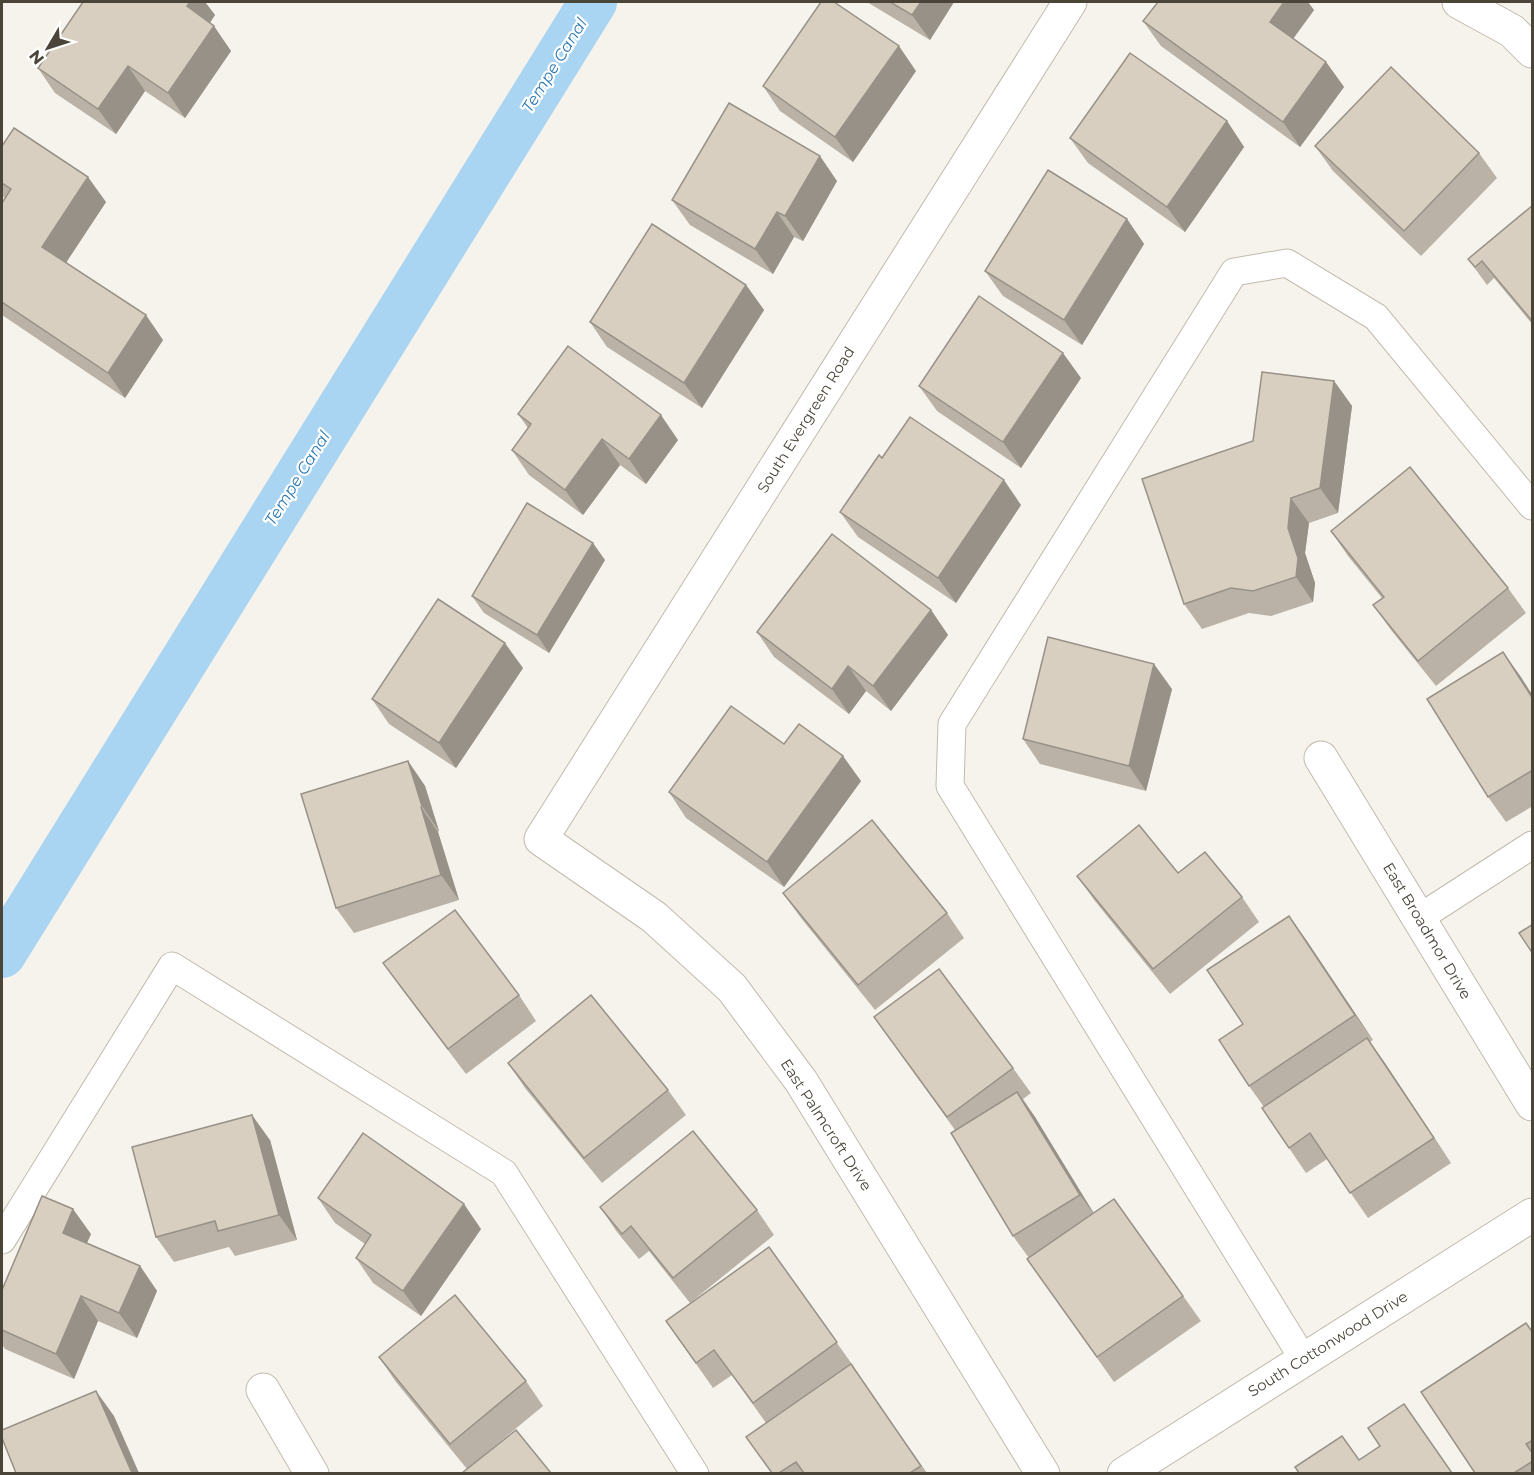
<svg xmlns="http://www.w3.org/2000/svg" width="1534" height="1475" viewBox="0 0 1534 1475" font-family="Montserrat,sans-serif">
<rect width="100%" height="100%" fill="#f6f3ec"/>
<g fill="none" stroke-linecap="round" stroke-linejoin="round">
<!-- canal -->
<path stroke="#a9d4f2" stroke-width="48" d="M2,954L593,2"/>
<defs>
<g id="lane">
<path d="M1419,918L1532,845"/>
<path d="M2,1240L172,966L504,1173L695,1474"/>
<path d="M1304,1360L950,786L952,724L1234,272L1287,263L1376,317L1532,506"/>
</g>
<g id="street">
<path d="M1459,2L1512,31L1532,51"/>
<path d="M1321,758L1532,1104"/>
<path d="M263,1390L312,1474"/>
<path d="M1043,1474L801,1081L732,988L654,917L541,839L1070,2"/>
<path d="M1124,1474L1532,1215"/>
</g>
</defs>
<!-- lane casing -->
<use href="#lane" stroke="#c2bbae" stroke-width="29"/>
<!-- street casing -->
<use href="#street" stroke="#c2bbae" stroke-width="35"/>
<!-- lane -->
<use href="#lane" stroke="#fff" stroke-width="27"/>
<!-- street -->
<use href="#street" stroke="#fff" stroke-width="33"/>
</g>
<!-- wall -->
<g fill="#bab2a6">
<path d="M83,2H205L215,15L210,23L231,51L185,118L145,91L116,134L55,93L38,68Z"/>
<path d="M867,2H954L930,40Z"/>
<path d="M1314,10L1293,39L1326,62L1344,87L1300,147L1161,46L1143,21Z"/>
<path d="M916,71L853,162L780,111L763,86Z"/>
<path d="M1227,121L1244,147L1185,232L1088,163L1070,138Z"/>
<path d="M2,146L106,202L66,262L163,340L125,398L2,315V203L5,198L2,196Z"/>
<path d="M1315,146L1479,153L1497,178L1421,256L1333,171Z"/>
<path d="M837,181L803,241L794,237L773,274L690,225L672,200Z"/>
<path d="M1533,205V325L1494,278L1487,285L1468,259Z"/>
<path d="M1127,219L1144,244L1082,345L1003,296L985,271Z"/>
<path d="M746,285L764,310L702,408L607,347L590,322Z"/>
<path d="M1081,378L1021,468L937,411L919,386Z"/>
<path d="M1334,381L1352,406L1338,513L1309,523L1305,553L1315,583L1313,602L1271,616L1249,613L1202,629L1184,604L1253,441Z"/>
<path d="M518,414L678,440L646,484L620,465L583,515L529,475L512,450L528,428Z"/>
<path d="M882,458L1021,505L956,603L858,537L840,512Z"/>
<path d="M1331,531L1508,588L1526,613L1436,686L1391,630L1373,605L1382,598L1348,556Z"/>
<path d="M605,560L549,653L484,613L472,596Z"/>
<path d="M931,610L948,635L891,711L866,691L849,714L774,657L757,632Z"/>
<path d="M1503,652L1533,696V806L1506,822L1488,797Z"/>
<path d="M523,668L456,768L389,724L372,699Z"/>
<path d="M1172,689L1146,791L1040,764L1023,739Z"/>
<path d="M784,744L861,781L784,887L686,818L669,792Z"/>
<path d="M408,761L425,786L439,831L438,832L459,900L354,933L336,908Z"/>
<path d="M1178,873L1242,897L1259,922L1170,994L1095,901L1077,876Z"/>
<path d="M783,893L947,913L964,938L875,1010L801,918Z"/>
<path d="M1289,916L1373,1040L1370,1042L1451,1163L1368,1218L1327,1159L1306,1173L1289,1148L1264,1107L1249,1086L1243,1024Z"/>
<path d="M383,963L519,995L536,1021L466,1074L401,988Z"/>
<path d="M874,1017L1013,1068L1031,1093L1023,1099L1035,1117L1093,1213L1114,1199L1201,1321L1114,1382L1027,1259L1029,1258L1013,1236L955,1130Z"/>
<path d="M508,1063L668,1090L686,1115L602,1183L525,1088Z"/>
<path d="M270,1140L297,1240L235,1256L229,1247L174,1262L156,1237Z"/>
<path d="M318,1198L481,1229L421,1316L373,1283L356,1258L365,1244L335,1223Z"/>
<path d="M600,1207L757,1210L774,1235L690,1303L649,1251L639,1259L617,1232Z"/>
<path d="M91,1234L87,1243L140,1266L157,1291L137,1338L98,1321L74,1379L5,1349L2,1344V1290Z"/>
<path d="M769,1247L854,1367L853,1368L927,1473H772L766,1423L732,1375L713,1388L666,1321Z"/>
<path d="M1533,1332V1473H1475Z"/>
<path d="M379,1357L526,1381L543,1406L467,1469L396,1382Z"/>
</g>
<!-- shaded-wall -->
<g fill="#979187">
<path d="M190,2H205L215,15L204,31L187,6Z"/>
<path d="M921,2H954L930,40L912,15Z"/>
<path d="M1284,2H1308L1314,10L1287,47L1270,22Z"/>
<path d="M214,26L231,51L185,118L168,93Z"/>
<path d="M899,46L916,71L853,162L835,137Z"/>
<path d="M1326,62L1344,87L1300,147L1283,122Z"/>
<path d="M128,66L145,91L116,134L98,109Z"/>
<path d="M1227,121L1244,147L1185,232L1167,207Z"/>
<path d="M820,156L837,181L803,241L785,216Z"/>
<path d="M88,177L106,202L60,272L42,247Z"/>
<path d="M777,212L794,237L773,274L755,249Z"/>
<path d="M1127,219L1144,244L1082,345L1064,320Z"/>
<path d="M746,285L764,310L702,408L684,383Z"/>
<path d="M146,315L163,340L125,398L108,373Z"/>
<path d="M1063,353L1081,378L1021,468L1003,442Z"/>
<path d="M1334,381L1352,406L1338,513L1320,488Z"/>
<path d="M661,415L678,440L646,484L629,459Z"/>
<path d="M602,439L620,465L583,515L565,490Z"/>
<path d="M1004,480L1021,505L956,603L938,578Z"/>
<path d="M1291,498L1309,523L1305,553L1315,583L1313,602L1296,577L1288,528Z"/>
<path d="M593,543L605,560L549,653L537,635Z"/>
<path d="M931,610L948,635L891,711L873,686Z"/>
<path d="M505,643L523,668L456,768L439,743Z"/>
<path d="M1503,652L1521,677L1533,696V699Z"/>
<path d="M1154,664L1172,689L1146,791L1129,766Z"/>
<path d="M848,666L866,691L849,714L832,689Z"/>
<path d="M843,756L861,781L784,887L767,862Z"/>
<path d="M408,761L425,786L439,831L422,806Z"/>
<path d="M421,807L438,832L459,900L441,875Z"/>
<path d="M1289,916L1307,941L1373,1040L1355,1015Z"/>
<path d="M1367,1038L1385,1063L1451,1163L1434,1138Z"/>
<path d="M1017,1092L1035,1117L1098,1220L1080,1195Z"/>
<path d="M252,1115L270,1140L297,1240L279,1215Z"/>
<path d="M464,1204L481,1229L421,1316L403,1291Z"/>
<path d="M73,1209L91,1234L80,1258L63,1233Z"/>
<path d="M140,1266L157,1291L137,1338L119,1313Z"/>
<path d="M81,1296L98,1321L74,1379L56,1354Z"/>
<path d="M96,1391L114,1416L139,1473H132Z"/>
</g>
<!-- building -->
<g fill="#d8cfc1" stroke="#979187" stroke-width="1.5">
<path d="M83,2H190L187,6L214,26L168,93L128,66L98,109L38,68Z"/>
<path d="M821,2H834L899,46L835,137L763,86Z"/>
<path d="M890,2H921L912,15Z"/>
<path d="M1158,2H1284L1270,22L1326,62L1283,122L1143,21Z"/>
<path d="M1130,53L1227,121L1167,207L1070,138Z"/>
<path d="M1391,67L1479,153L1404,231L1315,146Z"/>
<path d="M729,103L820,156L785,216L777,212L755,249L672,200Z"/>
<path d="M14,128L88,177L42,247L146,315L108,373L2,302V203L11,189L2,183V146Z"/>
<path d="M1048,170L1127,219L1064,320L985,271Z"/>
<path d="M1533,205V322L1482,261L1475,267L1468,259Z"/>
<path d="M652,224L746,285L684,383L590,322Z"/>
<path d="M979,296L1063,353L1003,442L919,386Z"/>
<path d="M568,346L661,415L629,459L602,439L565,490L512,450L531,424L518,414Z"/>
<path d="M1262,372L1334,381L1320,488L1291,498L1288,528L1298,558L1296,577L1253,591L1231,588L1184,604L1142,479L1253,441Z"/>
<path d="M910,417L1004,480L938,578L840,512L879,455L882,458Z"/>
<path d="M1410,467L1508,588L1418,661L1373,605L1384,597L1331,531Z"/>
<path d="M527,503L593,543L537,635L472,596Z"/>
<path d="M832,534L931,610L873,686L848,666L832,689L757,632Z"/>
<path d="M438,599L505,643L439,743L372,699Z"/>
<path d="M1048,637L1154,664L1129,766L1023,739Z"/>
<path d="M1503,652L1533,699V770L1488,797L1427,699Z"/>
<path d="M731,706L784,744L799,724L843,756L767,862L669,792Z"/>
<path d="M408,761L422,806L421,807L441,875L336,908L301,794Z"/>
<path d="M872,820L947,913L858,985L783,893Z"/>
<path d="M1139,825L1178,873L1205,852L1242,897L1153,969L1077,876Z"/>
<path d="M455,910L519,995L448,1049L383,963Z"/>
<path d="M1289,916L1355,1015L1249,1086L1219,1040L1243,1024L1207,970Z"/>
<path d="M1533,924V954L1519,933Z"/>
<path d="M939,969L1013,1068L947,1117L874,1017Z"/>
<path d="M591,995L668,1090L584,1158L508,1063Z"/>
<path d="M1367,1038L1434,1138L1350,1193L1310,1133L1289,1148L1262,1108Z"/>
<path d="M1017,1092L1080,1195L1013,1236L951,1133Z"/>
<path d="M252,1115L279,1215L218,1231L215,1221L156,1237L132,1147Z"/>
<path d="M693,1131L757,1210L673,1278L631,1226L622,1234L600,1207Z"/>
<path d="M363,1133L464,1204L403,1291L356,1258L371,1235L318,1198Z"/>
<path d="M42,1196L73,1209L63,1233L140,1266L119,1313L81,1296L56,1354L2,1330V1290Z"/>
<path d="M1114,1199L1183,1296L1097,1357L1027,1259Z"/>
<path d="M769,1247L837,1342L753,1403L714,1350L696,1363L666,1321Z"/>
<path d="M455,1295L526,1381L450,1444L379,1357Z"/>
<path d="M1526,1323L1533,1333V1440L1526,1444L1533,1454V1461L1514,1473H1475L1421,1392Z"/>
<path d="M851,1364L921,1466L910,1473H804L796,1462L779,1473H772L746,1437Z"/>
<path d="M96,1391L132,1473H16L2,1438V1430Z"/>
<path d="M1404,1404L1452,1473H1299L1295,1467L1342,1436L1359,1460L1380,1446L1368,1428Z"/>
<path d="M516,1430L551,1473H462Z"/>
</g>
<g text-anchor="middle" stroke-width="4.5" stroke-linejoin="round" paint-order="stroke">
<!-- street labels -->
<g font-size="15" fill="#4b4439" stroke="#fff">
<text transform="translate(806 420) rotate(-58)" y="5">South Evergreen Road</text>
<text transform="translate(1427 931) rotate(59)" y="5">East Broadmor Drive</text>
<text transform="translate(826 1125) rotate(57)" y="5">East Palmcroft Drive</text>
<text transform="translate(1328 1344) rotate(-32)" y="5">South Cottonwood Drive</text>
</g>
<!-- water labels -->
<g font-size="16" font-style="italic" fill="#2e7ab2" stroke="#fff">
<text transform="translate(554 65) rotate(-58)" y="6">Tempe Canal</text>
<text transform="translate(297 478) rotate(-58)" y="6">Tempe Canal</text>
</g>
</g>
<!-- border -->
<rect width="1534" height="1475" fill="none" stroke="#4b4439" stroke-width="6"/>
<!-- north arrow -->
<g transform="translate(48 48) rotate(231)" stroke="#ffffff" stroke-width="4.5" paint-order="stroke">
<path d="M0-4.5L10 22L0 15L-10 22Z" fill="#4b4439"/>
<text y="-9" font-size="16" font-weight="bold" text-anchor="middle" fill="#4b4439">N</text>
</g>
</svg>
